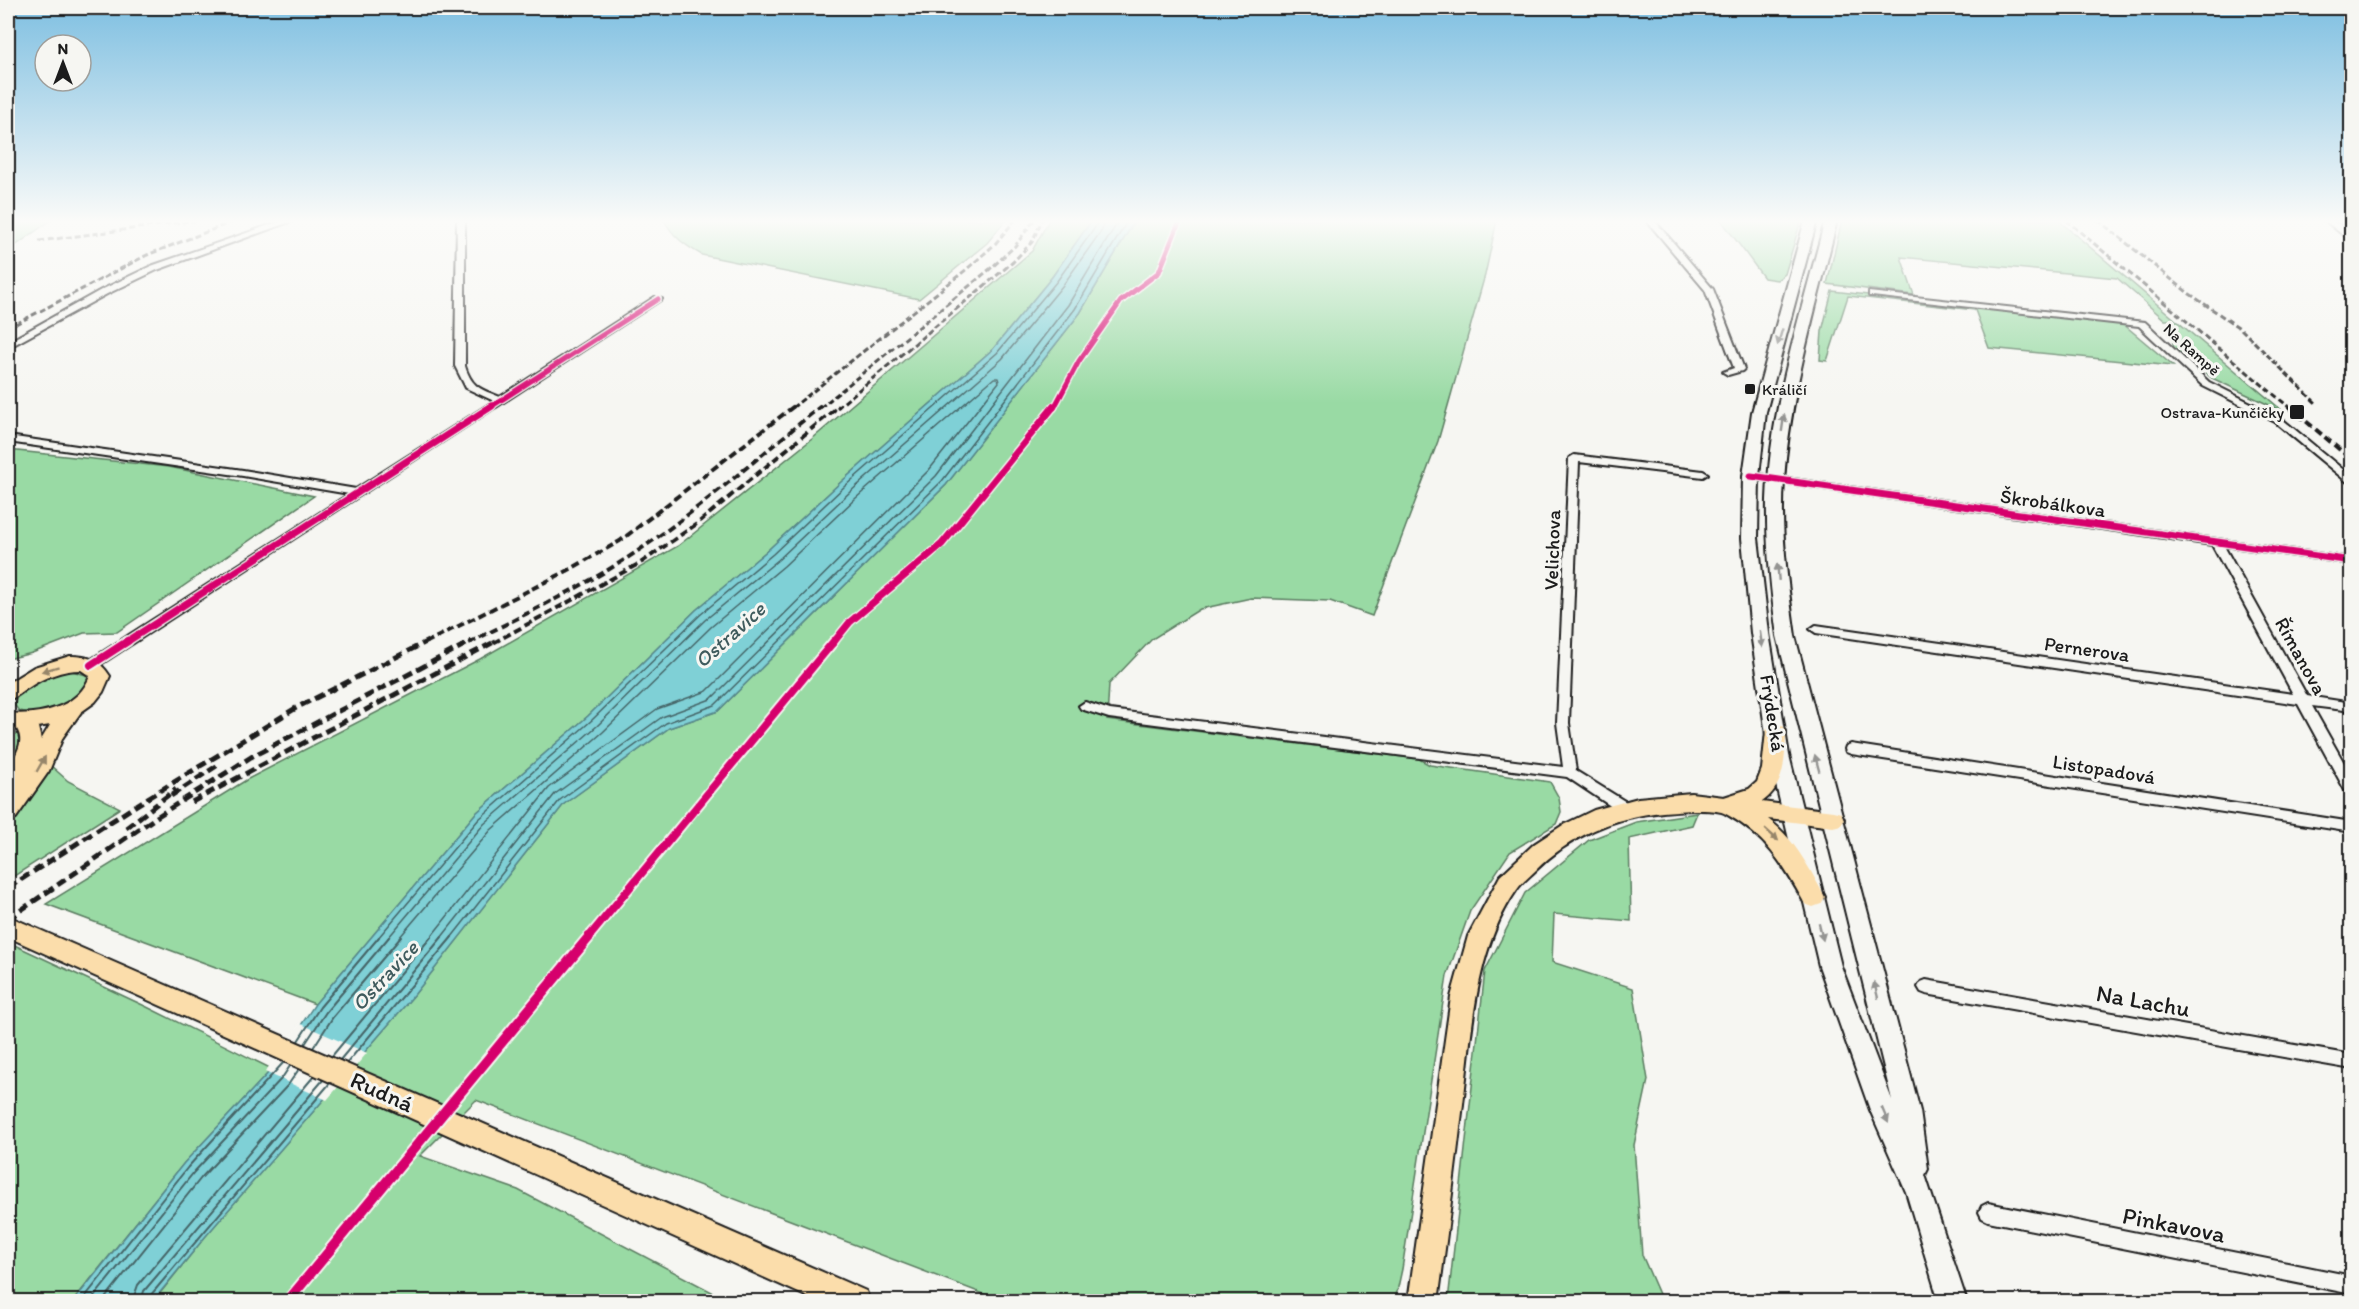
<svg xmlns="http://www.w3.org/2000/svg" width="2359" height="1309" viewBox="0 0 2359 1309" font-family="Itim,sans-serif">
<rect width="100%" height="100%" fill="#f6f6f2"/>
<filter id="ink" filterUnits="userSpaceOnUse"><feTurbulence type="fractalNoise" baseFrequency=".0167" numOctaves="2"/><feDisplacementMap in="SourceGraphic" scale="12" xChannelSelector="R" yChannelSelector="G"/><feConvolveMatrix kernelMatrix="1 2 1 2 8 2 1 2 1" color-interpolation-filters="sRGB"/></filter>
<g filter="url(#ink)">
<!-- green -->
<g fill="#99daa4" stroke="#5a7b60" stroke-width="1.5">
<path d="M8,220H51L8,251Z"/>
<path d="M664,220H1006L987,243L919,299L702,255C686,246 673,237 664,220Z"/>
<path d="M1049,220H1092L1052,277L993,349L841,482L769,549L696,610L588,716L475,814L315,1004L46,904L248,779L480,659L678,546L812,439L1032,251Z"/>
<path d="M1135,220H1497L1485,275L1438,441L1372,616L1330,601L1251,598L1200,609L1152,639L1109,684L1107,720L1419,759L1430,765L1550,782L1559,798L1561,812L1556,824L1510,852L1470,911L1447,976L1402,1269L1395,1301H1002L476,1100L420,1156L518,1190L729,1301L153,1302L205,1237L414,995L564,804L669,728L718,711L946,485L1080,313Z"/>
<path d="M1721,220H1801L1785,274L1777,280L1764,278Z"/>
<path d="M1842,220H2058L2284,412L2212,378L2173,347V320H2165L2117,278L1901,257L1914,295L1827,284Z"/>
<path d="M1832,291L2122,323L2173,366L1989,348L1975,310L1848,296L1827,361L1820,360L1822,331Z"/>
<path d="M8,450L169,467L314,496L117,632L84,633L32,653L8,659Z"/>
<path d="M72,671L86,675L89,680C76,704 46,718 19,711L15,706C15,683 53,673 72,671Z"/>
<path d="M8,730L17,734L23,743L8,777Z"/>
<path d="M50,765L68,781L120,808L8,880V823Z"/>
<path d="M1697,813L1692,825L1629,839L1631,921L1554,914L1552,962L1633,988L1648,1080L1634,1145L1642,1255L1662,1301H1448L1485,971L1525,893L1589,840L1636,822Z"/>
<path d="M8,942L147,1007L272,1069L184,1163L73,1301H8Z"/>
</g>
<!-- water -->
<path fill="#7fd0d6" stroke="#57888c" stroke-width="1.5" d="M1092,220H1135L1080,313L946,485L718,711L669,728L564,804L414,995L205,1237L153,1301L73,1302L184,1163L272,1069L315,1004L475,814L588,716L696,610L769,549L841,482L993,349L1052,277Z"/>
<!-- pier -->
<path fill="#f6f6f2" d="M299,1023L367,1053L327,1100L265,1072Z"/>
<g fill="none" stroke-linecap="round" stroke-linejoin="round">
<!-- shore-far1 -->
<g stroke="#446466" stroke-width="1.5">
<path d="M378,938L479,819L592,720L700,615L773,554L845,486L997,353L1057,281L1096,226L1097,220"/>
<path d="M388,938L484,824L597,726L705,620L778,560L850,492L1002,359L1063,285L1102,230L1104,220"/>
<path d="M399,938L491,830L603,732L711,627L784,566L856,498L994,378H998L999,382L929,470L707,691L657,709L549,788L430,938"/>
<path d="M441,938L555,794L662,717L711,699L936,476L1068,305L1119,220"/>
<path d="M451,938L560,800L666,723L715,705L942,481L1075,309L1128,220"/>
</g>
<!-- shore -->
<g stroke="#446466" stroke-width="2">
<path d="M298,1041L320,1007L379,937"/>
<path d="M305,1044L326,1012L389,937"/>
<path d="M313,1048L333,1017L401,937"/>
<path d="M332,1056L431,937"/>
<path d="M340,1060L442,937"/>
<path d="M347,1063L452,937"/>
<path d="M81,1302L188,1167L283,1063"/>
<path d="M90,1302L194,1172L282,1078L290,1066"/>
<path d="M102,1302L201,1178L288,1085L299,1069"/>
<path d="M132,1302L138,1285L314,1076"/>
<path d="M141,1302L144,1291L323,1080"/>
<path d="M149,1302L150,1296L330,1083"/>
</g>
<defs>
<g id="minor">
<path d="M284,220H295L157,270L107,294L8,348V342L101,290L151,266Z"/>
<path d="M457,220H465V366C472,388 481,389 500,397L655,297L662,299L95,668H87L85,665L87,662L349,494L243,476L8,442V436L243,470L356,489L494,401L466,388L455,366Z"/>
<path d="M1646,220H1654L1713,289L1744,369L1742,371L1728,375L1723,372L1734,368L1705,290Z"/>
<path d="M2324,220C2336,220 2343,227 2352,235V242Z"/>
<path d="M1869,292L2145,322L2209,382L2281,418L2352,477V486L2275,422L2203,386L2139,326L1872,296H1869Z"/>
<path d="M1574,455L1703,471L1708,474L1703,477L1579,462L1569,723L1576,771L1631,805L1633,809L1631,813L1626,814L1621,813L1567,777L1109,718L1081,709L1079,706L1085,702L1110,710L1563,767L1557,723L1569,458Z"/>
<path d="M1751,473L2352,558V564L2224,546L2307,696L2352,703V711L2312,706L2352,777V795L2347,794L2298,704L1816,633L1810,629L1816,625L2293,694L2212,545L1747,478L1746,476Z"/>
<path d="M1851,744L2352,822V832L1851,754L1846,752L1845,749L1846,746Z"/>
<path d="M1926,980L2352,1055V1069L1926,994L1921,992L1918,987L1921,982Z"/>
<path d="M1988,1203L2352,1276V1294L1988,1221L1982,1218L1979,1212L1982,1206Z"/>
</g>
<path id="secondary" d="M1805,220H1817L1766,412L1759,476L1758,538L1769,633L1789,755L1841,966L1892,1100L1777,636C1771,591 1766,546 1767,500C1770,405 1802,311 1825,220H1837C1817,306 1790,392 1784,481C1780,533 1788,585 1795,636L1920,1111L1928,1169L1925,1175L1967,1302H1939L1906,1192L1870,1110L1819,966L1769,755L1751,633L1742,538L1743,476L1752,412Z"/>
<g id="primary">
<path d="M70,656C89,656 100,660 110,676L103,692L95,702L81,712L63,737L49,771L16,818L8,820C8,805 4,787 8,773C11,757 27,746 17,729L8,727V713C37,716 78,709 90,676L81,670C62,670 44,677 28,688C21,692 16,698 8,700V683L34,667ZM50,725L41,740L38,727Z"/>
<path d="M1776,724L1783,726L1786,731C1785,756 1786,786 1762,802L1833,811L1841,813L1844,819L1841,825L1833,827L1768,819C1794,838 1810,869 1825,897L1821,904L1813,907L1805,904C1783,864 1766,836 1726,814C1715,807 1677,811 1663,812C1614,817 1570,836 1535,871C1529,877 1521,883 1516,891C1474,952 1472,1033 1463,1104C1455,1170 1447,1236 1438,1302H1408L1451,997L1468,936L1500,876L1534,844L1563,825L1594,810L1638,798L1691,793L1724,797L1749,789L1757,782L1762,769L1766,731L1769,726Z"/>
<path d="M8,916L866,1291L870,1302H819L8,937Z"/>
</g>
</defs>
<!-- minor casing -->
<use href="#minor" stroke="#1c1c1c" stroke-width="4"/>
<!-- secondary casing -->
<use href="#secondary" stroke="#1c1c1c" stroke-width="4"/>
<!-- primary casing -->
<use href="#primary" stroke="#1c1c1c" stroke-width="4"/>
<!-- minor -->
<use href="#minor" fill="#f6f6f2" fill-rule="evenodd"/>
<!-- secondary -->
<use href="#secondary" fill="#f6f6f2" fill-rule="evenodd"/>
<!-- primary -->
<use href="#primary" fill="#fbddab" fill-rule="evenodd"/>
<!-- rail-far2 -->
<g stroke="#1c1c1c" stroke-width="3" stroke-dasharray="6 3" stroke-linecap="butt">
<path d="M2066,220L2290,408"/>
<path d="M2098,220L2187,292L2241,329L2317,404"/>
<path d="M39,241L198,220"/>
<path d="M8,328L147,255L237,220"/>
<path d="M792,408L967,269L995,244L1015,220"/>
<path d="M820,408L990,269L1015,246L1034,220"/>
<path d="M837,408L1013,262L1032,242L1042,220"/>
</g>
<!-- rail-far1 -->
<g stroke="#1c1c1c" stroke-width="4" stroke-dasharray="8 4" stroke-linecap="butt">
<path d="M2288,406L2352,460"/>
<path d="M425,643L567,571L620,541L794,406"/>
<path d="M469,643C528,612 591,584 645,546C707,503 763,453 821,406"/>
<path d="M493,643L642,562L698,523L839,406"/>
</g>
<!-- rail -->
<g stroke="#1c1c1c" stroke-width="5" stroke-dasharray="10 5" stroke-linecap="butt">
<path d="M171,796L218,765"/>
<path d="M192,802L496,641"/>
<path d="M126,828L176,789"/>
<path d="M8,888L146,799L296,708L428,641"/>
<path d="M8,919L158,816L251,757L472,641"/>
</g>
<defs>
<g id="cycleway-far3">
<path d="M489,408L658,299"/>
<path d="M1054,408L1079,361L1121,301L1159,272L1180,220"/>
</g>
<g id="cycleway-far2">
<path d="M1751,476L2352,561"/>
<path d="M125,643L492,406"/>
<path d="M833,643L850,622L942,544L1054,406"/>
</g>
<g id="cycleway-far1">
<path d="M91,665L128,641"/>
<path d="M588,938L834,641"/>
</g>
<path id="cycleway" d="M287,1302L589,937"/>
</defs>
<!-- cycleway-far3 casing -->
<use href="#cycleway-far3" stroke="#f6f6f2" stroke-width="8"/>
<!-- cycleway-far2 casing -->
<use href="#cycleway-far2" stroke="#f6f6f2" stroke-width="10"/>
<!-- cycleway-far1 casing -->
<use href="#cycleway-far1" stroke="#f6f6f2" stroke-width="12"/>
<!-- cycleway casing -->
<use href="#cycleway" stroke="#f6f6f2" stroke-width="14"/>
<!-- cycleway-far3 -->
<use href="#cycleway-far3" stroke="#d6006c" stroke-width="5"/>
<!-- cycleway-far2 -->
<use href="#cycleway-far2" stroke="#d6006c" stroke-width="7"/>
<!-- cycleway-far1 -->
<use href="#cycleway-far1" stroke="#d6006c" stroke-width="8"/>
<!-- cycleway -->
<use href="#cycleway" stroke="#d6006c" stroke-width="10"/>
</g>
<!-- one-way arrows -->
<defs><path id="oneway-solid" d="M-6-.8H1V-3.2L6.5 0L1 3.2V.8H-6Z" transform="scale(1.5)"/></defs>
<g fill="#949492">
<use href="#oneway-solid" transform="translate(1780 337) rotate(107)"/>
<use href="#oneway-solid" transform="translate(1783 423) rotate(-82)"/>
<use href="#oneway-solid" transform="translate(1778 572) rotate(-95)"/>
<use href="#oneway-solid" transform="translate(1761 639) rotate(82)"/>
<use href="#oneway-solid" transform="translate(1817 763) rotate(-105)"/>
<use href="#oneway-solid" transform="translate(1821 932) rotate(76)"/>
<use href="#oneway-solid" transform="translate(1876 990) rotate(-104)"/>
<use href="#oneway-solid" transform="translate(1885 1115) rotate(67)"/>
</g>
<g fill="#97866b">
<use href="#oneway-solid" transform="translate(50 669) rotate(163)"/>
<use href="#oneway-solid" transform="translate(41 764) rotate(-60)"/>
<use href="#oneway-solid" transform="translate(1772 835) rotate(42)"/>
</g>
</g>
<!-- sky -->
<linearGradient id="sky" x2="0" y2="1"><stop stop-color="#7ebfe1"/><stop offset="0.55" stop-color="#fbfbf9"/><stop offset="1" stop-color="#fbfbf9" stop-opacity="0"/></linearGradient>
<rect width="2359" height="403" fill="url(#sky)"/>
<!-- markers -->
<g fill="#1c1c1c" stroke="#f6f6f2" stroke-width="2">
<rect x="1744" y="383" width="12" height="12" rx="3"/>
<rect x="2289" y="404" width="16" height="16" rx="3"/>
</g>
<g text-anchor="middle" stroke-width="6" stroke-linejoin="round" paint-order="stroke">
<!-- far-street labels -->
<g font-size="16" fill="#1c1c1c" stroke="#f6f6f2">
<text transform="translate(2192 349) rotate(42)" y="6">Na Rampě</text>
</g>
<!-- far-poi labels -->
<g font-size="16" fill="#1c1c1c" stroke="#f6f6f2" text-anchor="start">
<text x="1762" y="395">Králičí</text>
<text x="2284" y="418" text-anchor="end">Ostrava-Kunčičky</text>
</g>
<!-- street labels -->
<g font-size="20" fill="#1c1c1c" stroke="#f6f6f2">
<text transform="translate(2053 503) rotate(8)" y="7">Škrobálkova</text>
<text transform="translate(1552 550) rotate(-88)" y="7">Velichova</text>
<text transform="translate(2087 649) rotate(8)" y="7">Pernerova</text>
<text transform="translate(2301 656) rotate(61)" y="7">Římanova</text>
<text transform="translate(1773 713) rotate(81)" y="7">Frýdecká</text>
<text transform="translate(2104 769) rotate(9)" y="7">Listopadová</text>
</g>
<!-- water labels -->
<g font-size="21" font-style="italic" fill="#3f5b5d" stroke="#f6f6f2">
<text transform="translate(730 635) rotate(-42)" y="7">Ostravice</text>
<text transform="translate(385 976) rotate(-47)" y="7">Ostravice</text>
</g>
<!-- near-street labels -->
<g font-size="24" fill="#1c1c1c" stroke="#f6f6f2">
<text transform="translate(2143 1001) rotate(10)" y="8">Na Lachu</text>
<text transform="translate(382 1092) rotate(24)" y="8">Rudná</text>
<text transform="translate(2174 1225) rotate(11)" y="8">Pinkavova</text>
</g>
</g>
<!-- margin -->
<rect width="2359" height="1309" fill="none" stroke="#f6f6f2" stroke-width="30"/>
<rect x="15" y="15" width="2329" height="1279" fill="none" stroke="#1c1c1c" stroke-width="2" filter="url(#ink)"/>
<!-- north arrow -->
<g transform="translate(63 63)"><circle r="28" fill="#f6f6f2" stroke="#9f9f9c" stroke-width="1.5"/>
<path d="M0-4.5L10 22L0 15L-10 22Z" fill="#1c1c1c"/>
<text y="-9" font-size="16" font-weight="bold" text-anchor="middle" fill="#1c1c1c">N</text>
</g>
</svg>
